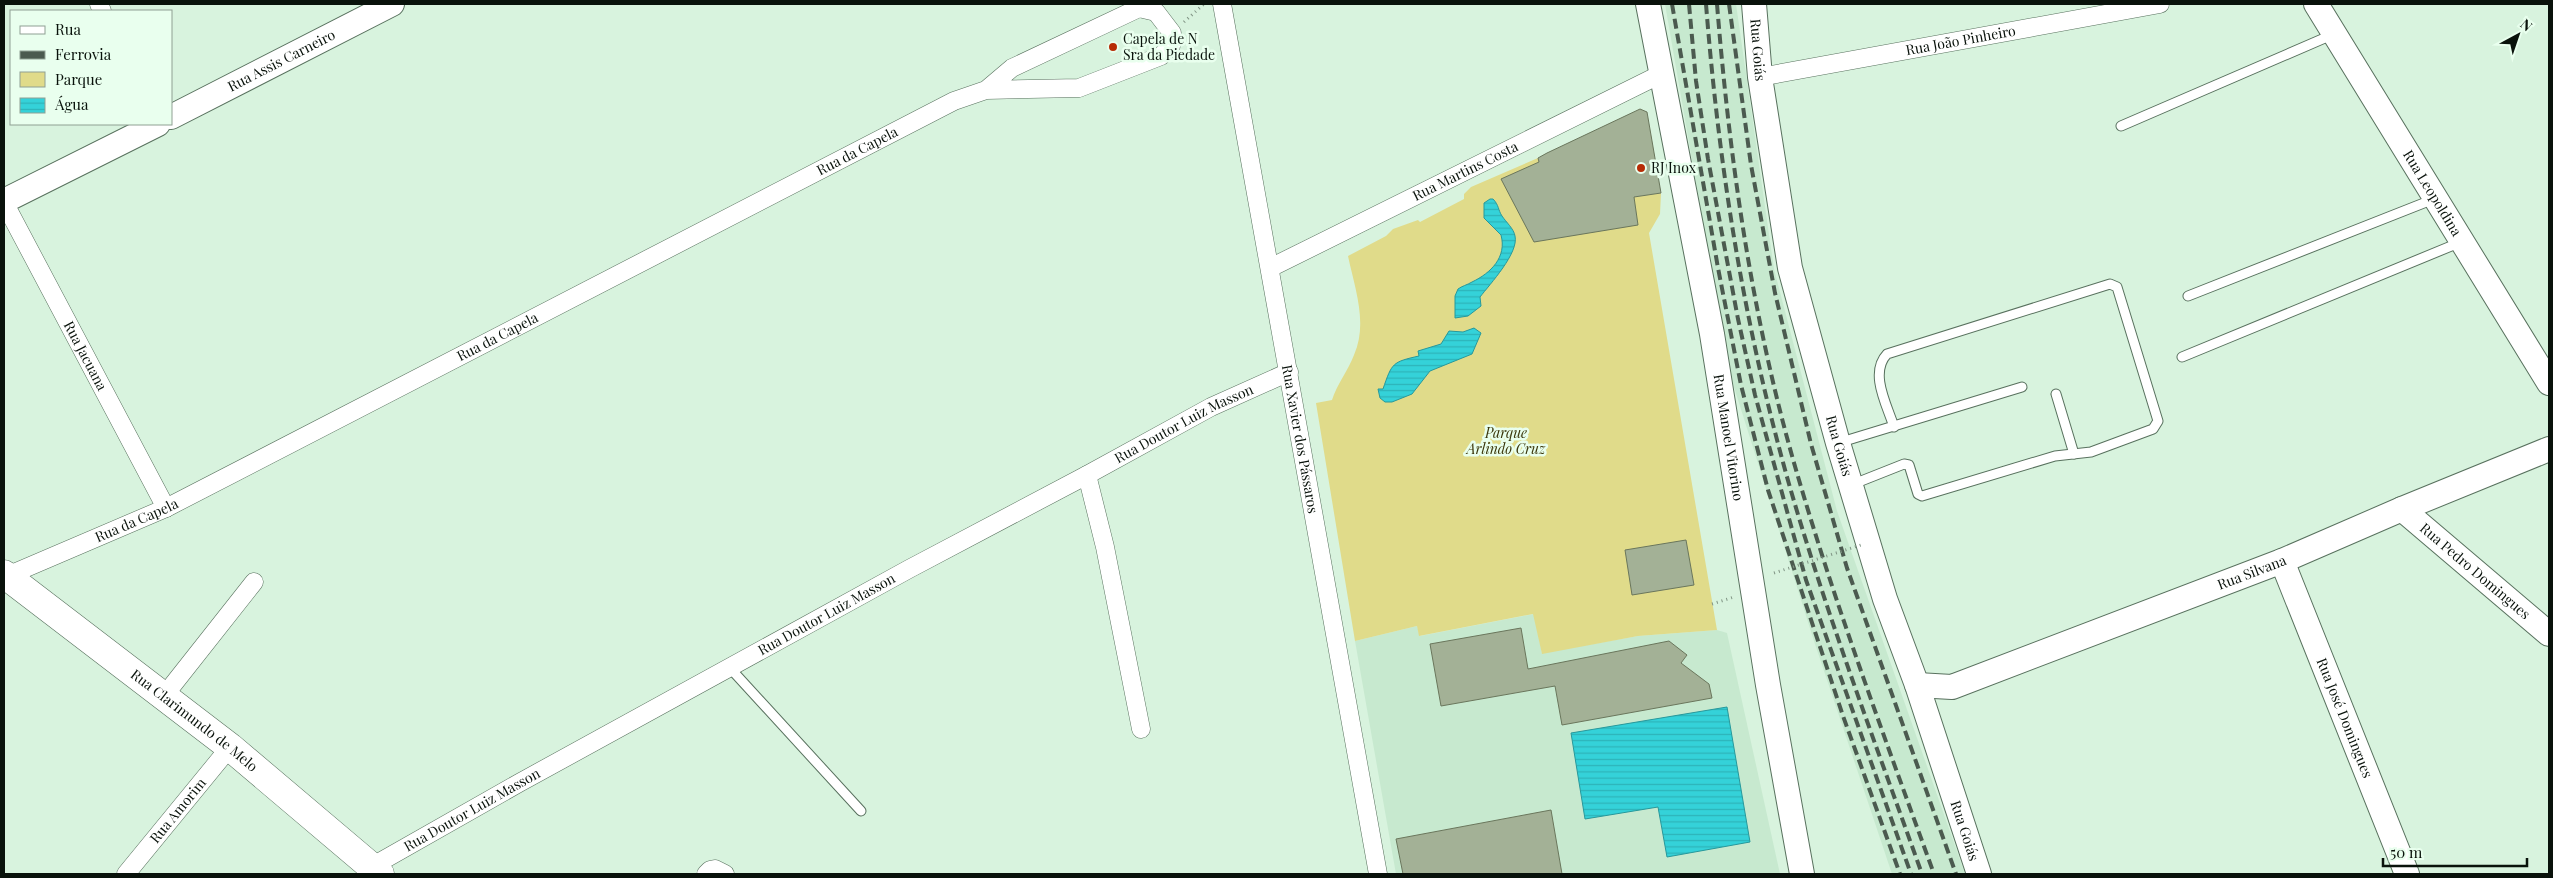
<svg xmlns="http://www.w3.org/2000/svg" width="2553" height="878" viewBox="0 0 2553 878" font-family="'Playfair Display',serif">
<defs>
<pattern id="water-rules" width="6" height="5" patternUnits="userSpaceOnUse" patternTransform="scale(1.25)"><rect width="6" height="5" fill="#34d2d9"/><path d="M0 2.5h6" fill="none" stroke="#2db3b9"/></pattern>
</defs>
<rect width="100%" height="100%" fill="#d8f3de"/>
<!-- built -->
<g fill="#c7e9cf">
<path d="M1665,4H1736L1774,269L1837,511L1965,874H1892L1813,638L1728,368Z"/>
<path d="M1534,614L1542,653L1638,636L1717,630L1727,633L1780,874H1396L1355,641L1417,626L1420,636Z"/>
</g>
<!-- park -->
<path fill="#e0db8a" d="M1538,158L1580,205L1661,193L1660,214L1649,233L1717,630L1638,636L1542,654L1533,614L1419,636L1417,626L1355,641L1316,403L1332,400C1337,384 1348,371 1354,355C1368,323 1355,289 1348,256L1386,236L1393,229L1418,220L1420,222L1464,199V194L1471,187Z"/>
<!-- water -->
<g fill="url(#water-rules)" stroke="#27989b">
<path d="M1490,199H1493C1499,205 1498,210 1502,216C1506,222 1514,229 1515,236C1519,253 1490,284 1480,297L1481,306L1468,316L1455,318V296L1458,289C1462,286 1467,285 1472,282C1491,273 1507,257 1501,235L1484,218V203Z"/>
<path d="M1474,328L1481,333L1472,354L1430,371L1412,394L1392,402H1385L1380,398L1378,389H1383C1392,363 1392,362 1419,356L1418,351L1441,344L1449,331L1463,332Z"/>
<path d="M1727,707L1750,842L1667,857L1658,807L1585,819L1571,733Z"/>
</g>
<!-- building -->
<g fill="#a3b196" stroke="#6a765c">
<path d="M1640,109L1647,112L1661,193L1634,197L1638,225L1534,242L1501,179L1539,162L1538,158L1547,153Z"/>
<path d="M1686,540L1694,585L1632,595L1625,550Z"/>
<path d="M1521,628L1528,669L1669,641L1687,655L1681,663L1709,684L1712,698L1562,725L1555,686L1441,706L1430,644Z"/>
<path d="M1551,810L1562,874H1403L1396,839Z"/>
</g>
<g fill="none" stroke-linecap="round" stroke-linejoin="round">
<defs>
<g id="lane">
<path d="M2121,126L2334,34"/>
<path d="M2188,296L2434,199"/>
<path d="M2182,357L2461,242"/>
<path d="M2056,394L2074,454"/>
<path d="M1838,443L2022,387"/>
<path d="M1851,485L1904,464L1909,465L1918,494L1922,496L2055,456L2091,452L2153,429L2158,421L2117,287L2110,284L1887,354C1869,373 1887,405 1894,427"/>
<path d="M730,668L861,811"/>
</g>
<g id="street">
<path d="M99,4L102,11"/>
<path id="s1" d="M1222,4L1378,874"/>
<path id="s2" d="M1760,77L2160,4"/>
<path id="s3" d="M4,202L166,508"/>
<path id="s4" d="M1270,268L1661,74"/>
<path d="M1087,475L1105,547L1141,729"/>
<path id="s5" d="M7,576L166,508L954,101L986,90L1079,88L1161,56L1171,46L1172,33L1156,12L1139,8L1012,68L986,90"/>
<path d="M164,696L254,582"/>
<path id="s6" d="M371,867L519,783L909,569L1087,475L1211,407L1289,372"/>
<path id="s7" d="M126,874L230,747"/>
<path d="M706,874L710,870L715,869L725,874"/>
</g>
<g id="secondary">
<path id="s8" d="M1648,4L1712,334L1768,685L1802,874"/>
<path id="s9" d="M1754,4L1760,77L1790,268L1838,443L1885,599L1917,685L1979,874"/>
<path id="s10" d="M2316,4L2549,383"/>
<path id="s11" d="M171,117L392,4"/>
<path d="M4,201L158,124"/>
<path id="s12" d="M2402,509L2549,634"/>
<path id="s13" d="M2282,561L2407,874"/>
<path id="s14" d="M1917,685L1952,687L2282,561L2402,509L2549,449"/>
</g>
<g id="primary">
<path id="s15" d="M4,574L230,747L380,874"/>
</g>
</defs>
<!-- lane casing -->
<use href="#lane" stroke="#58715e" stroke-width="11"/>
<!-- street casing -->
<use href="#street" stroke="#58715e" stroke-width="19"/>
<!-- secondary casing -->
<use href="#secondary" stroke="#58715e" stroke-width="26"/>
<!-- primary casing -->
<use href="#primary" stroke="#58715e" stroke-width="29"/>
<!-- path -->
<g stroke="#819585" stroke-width="3" stroke-dasharray="1 4" stroke-linecap="butt">
<path d="M1184,22L1204,4"/>
<path d="M1712,604L1734,597"/>
</g>
<!-- lane -->
<use href="#lane" stroke="#fff" stroke-width="9"/>
<!-- street -->
<use href="#street" stroke="#fff" stroke-width="18"/>
<!-- secondary -->
<use href="#secondary" stroke="#fff" stroke-width="24"/>
<!-- primary -->
<use href="#primary" stroke="#fff" stroke-width="28"/>
<!-- rail -->
<g stroke="#4b5a4f" stroke-width="4" stroke-dasharray="10 5" stroke-linecap="butt">
<path d="M1672,4L1718,268L1741,385L1768,490L1843,716L1900,874"/>
<path d="M1689,4L1696,81L1708,159L1738,319L1755,395L1806,580L1911,874"/>
<path d="M1706,4C1719,169 1744,325 1789,484C1827,616 1876,745 1922,874"/>
<path d="M1717,4C1730,165 1753,325 1799,480C1838,613 1887,744 1934,874"/>
<path d="M1729,4L1751,165L1775,293L1811,444L1847,568L1956,874"/>
</g>
<!-- path-bridge -->
<path stroke="#819585" stroke-width="3" stroke-dasharray="1 4" stroke-linecap="butt" d="M1774,573L1864,544"/>
</g>
<!-- markers -->
<g fill="#b72c06" stroke="#e9ffee" stroke-width="2">
<circle cx="1113" cy="47" r="5"/>
<circle cx="1641" cy="168" r="5"/>
</g>
<g text-anchor="middle" stroke-width="5" stroke-linejoin="round" paint-order="stroke">
<!-- poi labels -->
<g font-size="14" fill="#09120b" stroke="#e9ffee" text-anchor="start">
<text x="1123" y="44">Capela de N<tspan x="1123" dy="16">Sra da Piedade</tspan></text>
<text x="1651" y="173">RJ Inox</text>
</g>
<!-- street labels -->
<g font-size="14" fill="#09120b" stroke="#e9ffee">
<text dy="5" stroke="none"><textPath href="#s2" startOffset="204">Rua João Pinheiro</textPath></text>
<text dy="5" stroke="none"><textPath href="#s9" startOffset="46">Rua Goiás</textPath></text>
<text dy="5" stroke="none"><textPath href="#s11" startOffset="124">Rua Assis Carneiro</textPath></text>
<text dy="5" stroke="none"><textPath href="#s5" startOffset="951">Rua da Capela</textPath></text>
<text dy="5" stroke="none"><textPath href="#s4" startOffset="218">Rua Martins Costa</textPath></text>
<text dy="5" stroke="none"><textPath href="#s10" startOffset="222">Rua Leopoldina</textPath></text>
<text dy="5" stroke="none"><textPath href="#s5" startOffset="546">Rua da Capela</textPath></text>
<text dy="5" stroke="none"><textPath href="#s3" startOffset="174">Rua Jacuana</textPath></text>
<text dy="5" stroke="none"><textPath href="#s6" startOffset="926">Rua Doutor Luiz Masson</textPath></text>
<text dy="5" stroke="none"><textPath href="#s8" startOffset="441">Rua Manoel Vitorino</textPath></text>
<text dy="5" stroke="none"><textPath href="#s1" startOffset="442">Rua Xavier dos Pássaros</textPath></text>
<text dy="5" stroke="none"><textPath href="#s9" startOffset="451">Rua Goiás</textPath></text>
<text dy="5" stroke="none"><textPath href="#s5" startOffset="141">Rua da Capela</textPath></text>
<text dy="5" stroke="none"><textPath href="#s12" startOffset="96">Rua Pedro Domingues</textPath></text>
<text dy="5" stroke="none"><textPath href="#s14" startOffset="356">Rua Silvana</textPath></text>
<text dy="5" stroke="none"><textPath href="#s6" startOffset="521">Rua Doutor Luiz Masson</textPath></text>
<text dy="5" stroke="none"><textPath href="#s13" startOffset="169">Rua José Domingues</textPath></text>
<text dy="5" stroke="none"><textPath href="#s15" startOffset="240">Rua Clarimundo de Melo</textPath></text>
<text dy="5" stroke="none"><textPath href="#s6" startOffset="116">Rua Doutor Luiz Masson</textPath></text>
<text dy="5" stroke="none"><textPath href="#s7" startOffset="82">Rua Amorim</textPath></text>
<text dy="5" stroke="none"><textPath href="#s9" startOffset="856">Rua Goiás</textPath></text>
</g>
<!-- park labels -->
<g font-size="14" font-style="italic" fill="#3a360a" stroke="#e9ffee">
<text x="1506" y="438">Parque<tspan x="1506" dy="16">Arlindo Cruz</tspan></text>
</g>
</g>
<!-- border -->
<rect width="2553" height="878" fill="none" stroke="#09120b" stroke-width="10"/>
<!-- legend -->
<rect x="10" y="10" width="162" height="115" fill="#e9ffee" stroke="#8fa093"/>
<rect x="20" y="26" width="25" height="8" fill="#ffffff" stroke="#8fa093"/>
<text x="55" y="35" font-size="15" fill="#09120b">Rua</text>
<rect x="20" y="51" width="25" height="8" fill="#4b5a4f" stroke="#8fa093"/>
<text x="55" y="60" font-size="15" fill="#09120b">Ferrovia</text>
<rect x="20" y="72" width="25" height="15" fill="#e0db8a" stroke="#8fa093"/>
<text x="55" y="85" font-size="15" fill="#09120b">Parque</text>
<rect x="20" y="98" width="25" height="15" fill="url(#water-rules)" stroke="#8fa093"/>
<text x="55" y="110" font-size="15" fill="#09120b">Água</text>
<!-- north arrow -->
<g transform="translate(2518 35) rotate(40)" stroke="#e9ffee" stroke-width="4" paint-order="stroke">
<path d="M0-4L9 19L0 12L-9 19Z" fill="#09120b"/>
<text y="-8" font-size="14" font-weight="bold" text-anchor="middle" fill="#09120b">N</text>
</g>
<!-- scale -->
<path d="M2383 858v8h144v-8" fill="none" stroke="#09120b" stroke-width="2.5"/>
<text x="2390" y="858" font-size="15" fill="#09120b" stroke="#e9ffee" stroke-width="4" paint-order="stroke">50 m</text>
</svg>
